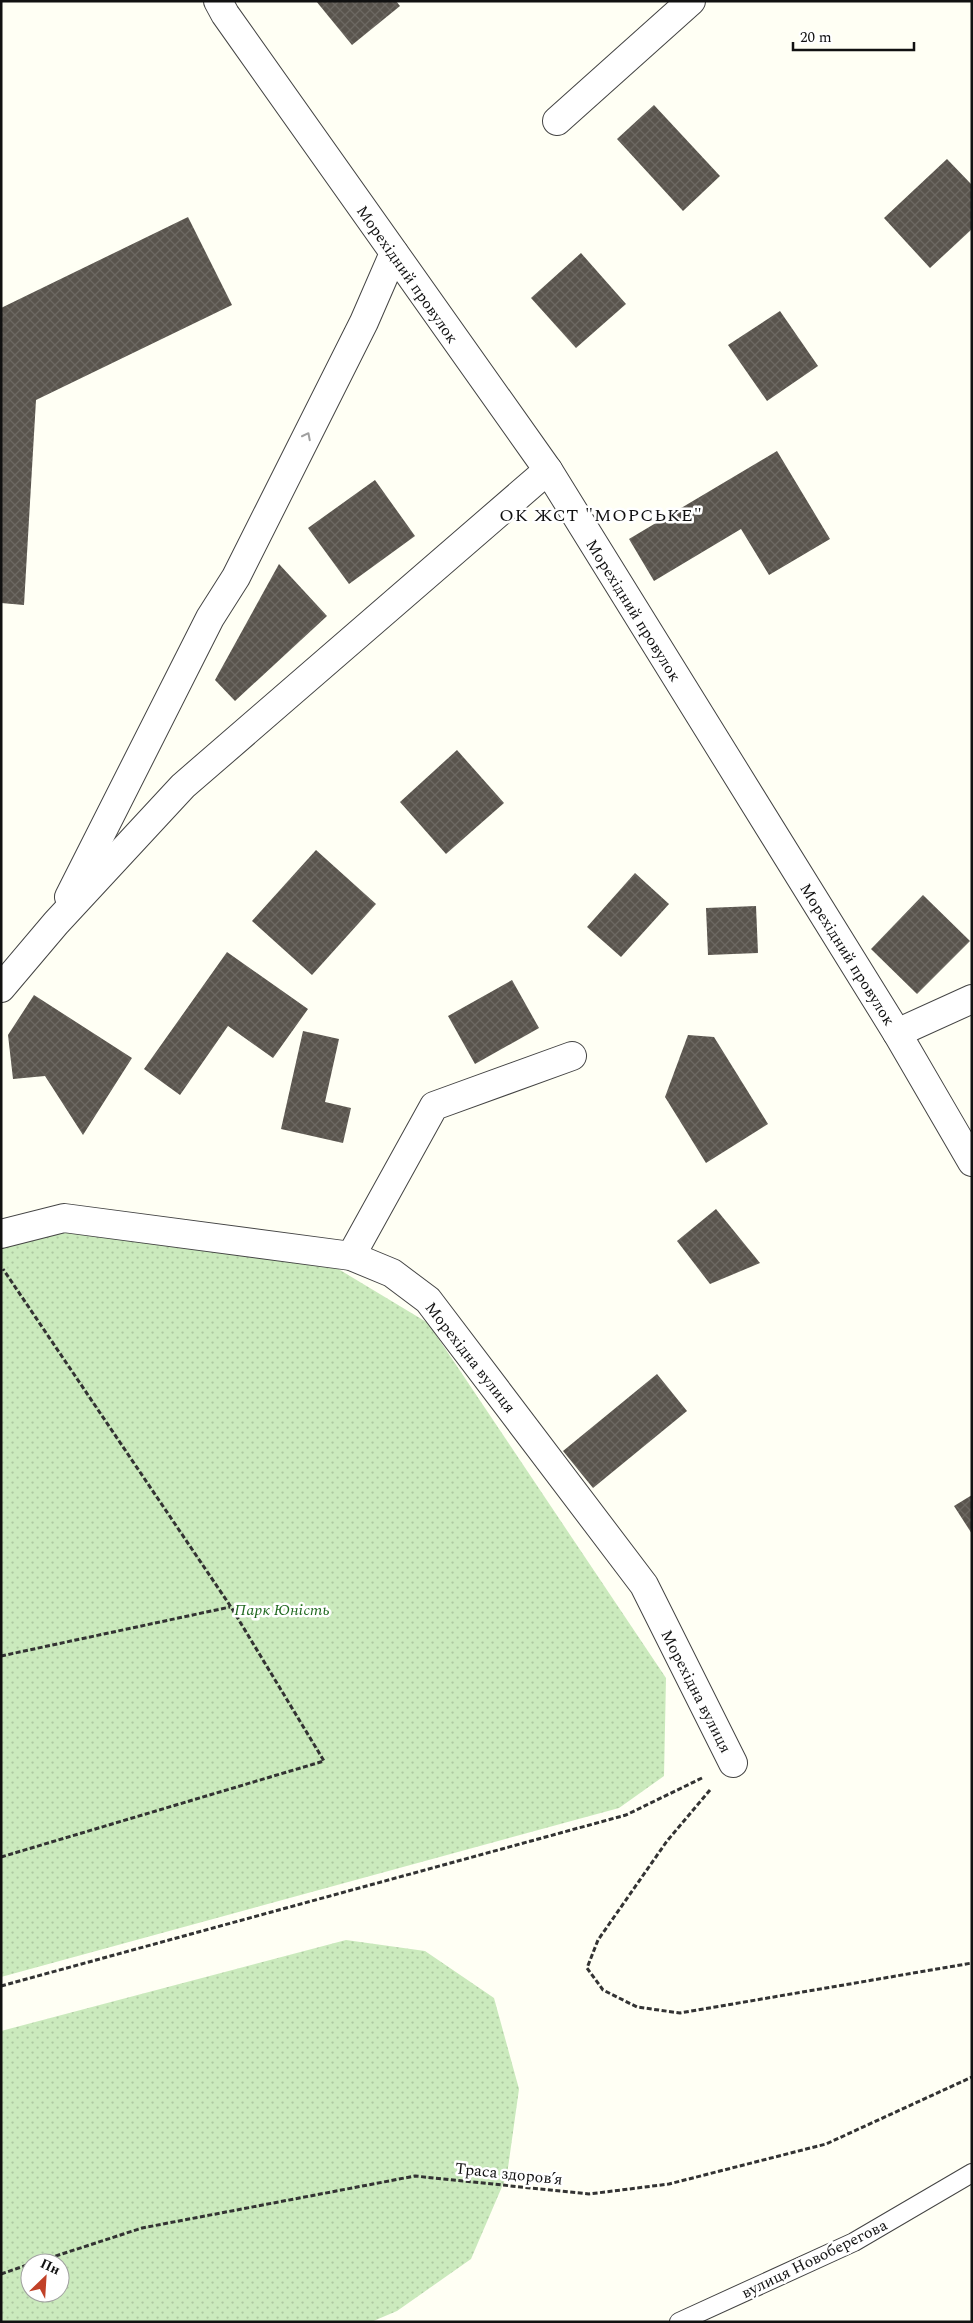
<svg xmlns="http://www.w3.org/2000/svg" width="973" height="2323" viewBox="0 0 973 2323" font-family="Spectral,serif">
<defs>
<pattern id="park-dots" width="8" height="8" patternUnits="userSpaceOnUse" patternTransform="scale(1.25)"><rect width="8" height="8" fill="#cbeabd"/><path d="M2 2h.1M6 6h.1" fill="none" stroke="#adc8a1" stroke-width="1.8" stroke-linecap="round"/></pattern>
<pattern id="building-cross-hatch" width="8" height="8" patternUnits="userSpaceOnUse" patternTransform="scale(1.25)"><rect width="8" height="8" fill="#59544d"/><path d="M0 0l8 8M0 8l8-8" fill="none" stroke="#6c6862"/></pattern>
</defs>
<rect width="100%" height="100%" fill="#fffff4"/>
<!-- park -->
<g fill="url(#park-dots)" fill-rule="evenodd">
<path d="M65,1230L330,1264L428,1323L666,1678L664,1776L619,1808L1,1977V1248Z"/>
<path d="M346,1940L425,1951L494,1998L519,2089L507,2175L471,2259L397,2311L371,2322H1V2031ZM30,2263H60V2293H30Z"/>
</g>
<!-- building -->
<g fill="url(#building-cross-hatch)">
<path d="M316,1H396L400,6L352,45Z"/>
<path d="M654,105L720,176L683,211L617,139Z"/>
<path d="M947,159L972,185V229L930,268L884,218Z"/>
<path d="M188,217L232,305L36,400L24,605L1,603V308Z"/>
<path d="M581,253L626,304L576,348L531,298Z"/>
<path d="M780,311L818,366L767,401L728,345Z"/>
<path d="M777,451L830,539L769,575L741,529L654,581L629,539Z"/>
<path d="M375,480L415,536L349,584L308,528Z"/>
<path d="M279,564L327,616L235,701L215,680Z"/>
<path d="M457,750L504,803L446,854L400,802Z"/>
<path d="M316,850L376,904L312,975L252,921Z"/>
<path d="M635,873L669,904L621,957L587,927Z"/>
<path d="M923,895L970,941L917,994L871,949Z"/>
<path d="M756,906L758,953L708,955L706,908Z"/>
<path d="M227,952L308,1009L273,1058L228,1026L180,1095L144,1069Z"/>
<path d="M512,980L539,1028L475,1064L448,1016Z"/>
<path d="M34,995L132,1058L83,1135L45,1076L13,1079L8,1035Z"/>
<path d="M303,1031L339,1039L325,1102L351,1108L343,1143L281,1129Z"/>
<path d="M688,1035L714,1037L768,1124L706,1163L665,1097Z"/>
<path d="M716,1209L760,1263L710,1284L677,1241Z"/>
<path d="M657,1374L687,1411L593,1488L563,1451Z"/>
<path d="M972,1495V1534L954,1506Z"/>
</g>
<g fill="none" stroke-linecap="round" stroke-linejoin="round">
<defs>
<path id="lane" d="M679,2322L854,2242L972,2173"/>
<g id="street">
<path d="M218,1L225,14L548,470L897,1033L972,1162"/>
<path d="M557,121L691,1"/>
<path d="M69,897L210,618L236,577L364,322L394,253"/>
<path d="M1,988L56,923L183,786L548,470"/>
<path d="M897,1033L972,999"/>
<path d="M1,1234L64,1218L351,1256L392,1273L428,1300L644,1585L733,1763"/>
<path d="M351,1256L434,1106L572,1056"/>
</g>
</defs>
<!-- lane casing -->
<use href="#lane" stroke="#444" stroke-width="20"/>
<!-- street casing -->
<use href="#street" stroke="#444" stroke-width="30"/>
<!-- path -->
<g stroke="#333" stroke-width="3" stroke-dasharray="5 2.5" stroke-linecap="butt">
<path d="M1,1656L230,1607"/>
<path d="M710,1790L667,1841L598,1940L587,1968L603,1990L637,2007L680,2013L972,1963"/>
<path d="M1,1857L324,1761L231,1607L3,1269"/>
<path d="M1,1986L626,1815L702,1778"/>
<path d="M34,2263L142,2228L415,2176L589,2194L669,2184L826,2144L972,2077"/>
<path d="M1,2274L30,2264"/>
</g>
<!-- lane -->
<use href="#lane" stroke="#fff" stroke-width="18"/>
<!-- street -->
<use href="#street" stroke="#fff" stroke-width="28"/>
</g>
<!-- one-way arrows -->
<defs><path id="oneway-chevron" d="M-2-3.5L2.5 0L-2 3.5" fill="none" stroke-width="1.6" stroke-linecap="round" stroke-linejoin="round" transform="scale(1.25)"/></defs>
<use stroke="#a0a0a0" href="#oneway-chevron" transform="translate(307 436) rotate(-63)"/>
<g text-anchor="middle" stroke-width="5" stroke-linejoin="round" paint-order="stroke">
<!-- street labels -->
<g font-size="16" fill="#111" stroke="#fff">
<text transform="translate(408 274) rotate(55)" y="6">Морехідний провулок</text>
<text transform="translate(634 610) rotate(58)" y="6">Морехідний провулок</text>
<text transform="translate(848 954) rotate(58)" y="6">Морехідний провулок</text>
<text transform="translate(471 1357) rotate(52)" y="6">Морехідна вулиця</text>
<text transform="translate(697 1691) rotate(63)" y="6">Морехідна вулиця</text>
<text transform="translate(509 2173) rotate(6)" y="6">Траса здоров’я</text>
<text transform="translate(814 2258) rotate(-26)" y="6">вулиця Новоберегова</text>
</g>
<!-- park labels -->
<g font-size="16" font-style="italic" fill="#206920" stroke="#fff">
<text x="282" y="1615">Парк Юність</text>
</g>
<!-- neighbourhood labels -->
<g font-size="18" letter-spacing="1" fill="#111" stroke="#fff">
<text x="601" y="521">ОК ЖСТ "МОРСЬКЕ"</text>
</g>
</g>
<!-- border -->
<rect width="973" height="2323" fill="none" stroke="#111111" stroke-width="5"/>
<!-- north arrow -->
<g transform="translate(45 2278) rotate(25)"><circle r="24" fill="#ffffff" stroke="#a0a0a0"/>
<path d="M0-4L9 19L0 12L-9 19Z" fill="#c14128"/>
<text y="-8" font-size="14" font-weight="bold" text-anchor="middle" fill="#111111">Пн</text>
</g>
<!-- scale -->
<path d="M793 42v8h121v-8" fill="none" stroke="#111111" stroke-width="2.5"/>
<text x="800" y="42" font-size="15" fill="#111111" stroke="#ffffff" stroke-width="4" paint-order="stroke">20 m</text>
</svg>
